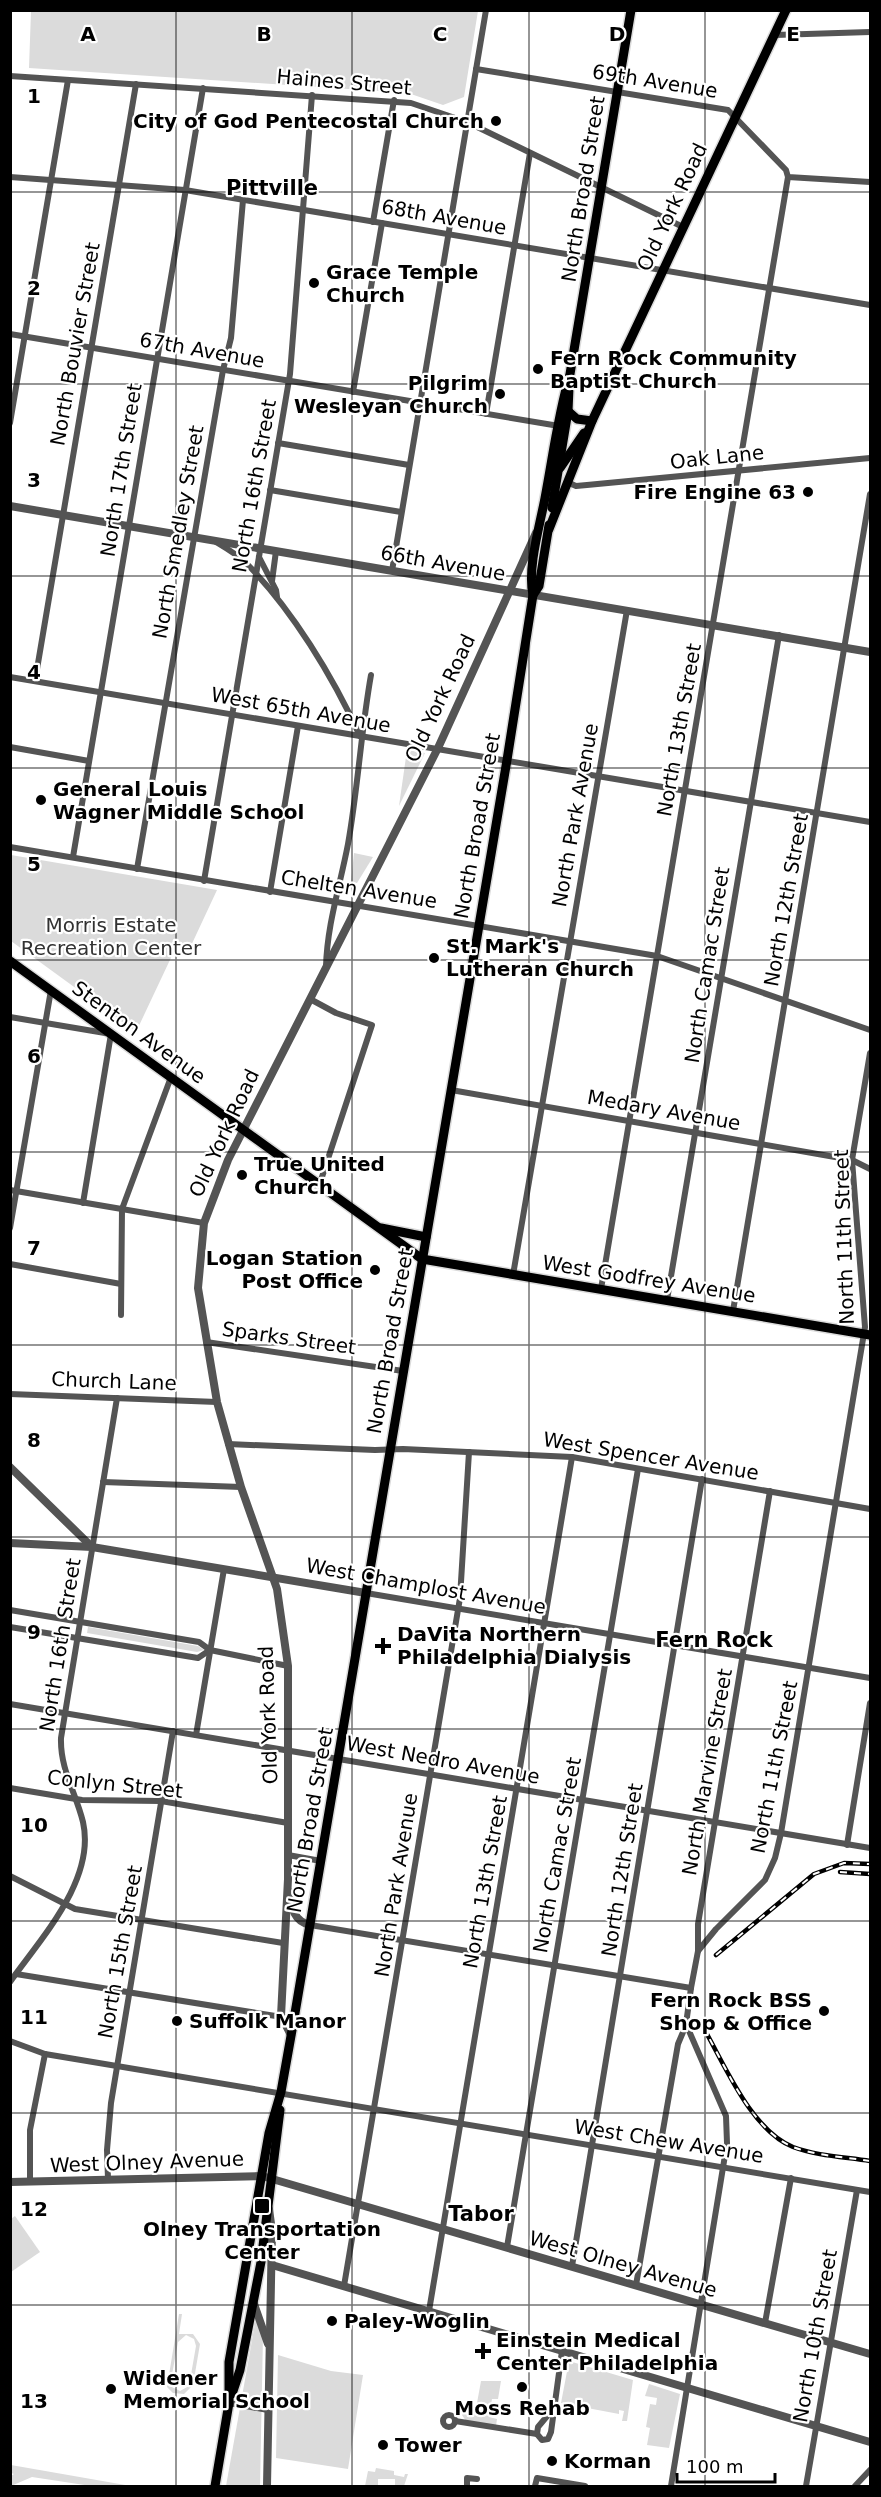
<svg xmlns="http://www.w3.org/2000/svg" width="881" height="2497" viewBox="0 0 881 2497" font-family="'DejaVu Sans',sans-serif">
<rect width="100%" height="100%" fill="#fff"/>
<!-- green -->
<g fill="#dbdbdb" fill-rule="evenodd">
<path d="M31,11V10L478,11L464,97L443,105L408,93L29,68Z"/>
<path d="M407,750L425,753L399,806Z"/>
<path d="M354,853L373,857L357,883L351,882Z"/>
<path d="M11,855L217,890L189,950L177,945L136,1032L11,941Z"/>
<path d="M88,1627L198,1646L204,1650L197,1652L87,1633Z"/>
<path d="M15,2216L40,2252L11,2272V2219Z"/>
<path d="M179,2314H182L179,2334H193L200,2344L193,2385L184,2394L173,2393L167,2387ZM186,2335L194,2339L196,2346L189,2386L180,2391L172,2387L171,2380L178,2342Z"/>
<path d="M256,2318L263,2335L260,2486H226Z"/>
<path d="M278,2355L331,2371L363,2375L348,2469L276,2458Z"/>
<path d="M569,2361L633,2380L627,2421H622L624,2411L619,2410V2414L561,2403Z"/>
<path d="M481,2381H501L498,2399H492L489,2417L497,2419L496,2426L466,2421L460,2412L475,2414Z"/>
<path d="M649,2384L680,2394L669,2448L647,2445L650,2428L646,2427L650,2404L656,2405L657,2398L645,2396Z"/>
<path d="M11,2465L131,2486H91L32,2477L11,2486V2476L14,2474L11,2473Z"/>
<path d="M376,2468L394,2471V2475L404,2477L405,2474H408L404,2486H395V2479H378V2486H365L368,2471L375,2472Z"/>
</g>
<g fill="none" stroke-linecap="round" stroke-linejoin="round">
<defs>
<g id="primary">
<path d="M568,411L577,419L592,421"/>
<path d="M560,468L584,433"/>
<path d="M552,508L568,411L569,388"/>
<path d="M549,529L592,421L786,10"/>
<path d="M533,595L539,586L549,525"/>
<path d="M10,961L422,1259L870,1335"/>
<path d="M381,1228L426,1237"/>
<path d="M232,2394L240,2370L261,2262L280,2110"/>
<path d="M215,2486L229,2403V2362L269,2133L281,2092L294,2019L507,760L533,595C527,568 540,525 545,498C553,456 558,415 570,374L631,10"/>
</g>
</defs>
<!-- primary casing -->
<use href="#primary" stroke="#dbdbdb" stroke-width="12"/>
<!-- minor -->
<g stroke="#545454" stroke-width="6">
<path d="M775,35L870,32"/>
<path d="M476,69L728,110L786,170L788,177L870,182"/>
<path d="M10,76L411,103L467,122L683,227"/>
<path d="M10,177L185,190L870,305"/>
<path d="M373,222L394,100"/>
<path d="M10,334L559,426"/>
<path d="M353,392L382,223"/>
<path d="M486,414L530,153"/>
<path d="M10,423L68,80"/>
<path d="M278,443L409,465"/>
<path d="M567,482L576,486L587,485L870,458"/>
<path d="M270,490L401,512"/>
<path d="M216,542C226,548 238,555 246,563C292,609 333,677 360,736"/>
<path d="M259,557L276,590L277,597"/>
<path d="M392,571L486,10"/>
<path d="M272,581L276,551"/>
<path d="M10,677L870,822"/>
<path d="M35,681L136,84"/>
<path d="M10,747L89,761"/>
<path d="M10,847L657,956L870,1030"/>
<path d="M73,857L203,88"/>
<path d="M137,869L223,370L231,338L243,200"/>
<path d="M204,881L290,374L312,95"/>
<path d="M270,892L298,726"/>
<path d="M326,967C327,925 340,886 348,844C358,788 361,731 371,675"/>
<path d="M310,999L336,1013L372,1025L319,1186"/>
<path d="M10,1017L111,1034L83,1203"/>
<path d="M451,1090L852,1160L870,1169"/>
<path d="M10,1190L204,1223"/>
<path d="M10,1228L51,990"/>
<path d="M10,1264L121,1284"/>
<path d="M513,1275L627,610"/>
<path d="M601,1289L788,177"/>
<path d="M667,1300L779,635"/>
<path d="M733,1311L870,494"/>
<path d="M121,1315L122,1209L171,1077"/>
<path d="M206,1342L403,1371"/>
<path d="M10,1394L217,1402"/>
<path d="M228,1444L375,1450L403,1449L572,1457L870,1509"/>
<path d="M103,1482L241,1487"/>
<path d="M366,1593L870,1678"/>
<path d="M10,1610L199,1642L210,1650L288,1666"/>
<path d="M10,1627L198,1658L210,1650"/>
<path d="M10,1704L870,1848"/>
<path d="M196,1735L224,1569"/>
<path d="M10,1788L82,1800L161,1801L288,1823"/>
<path d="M847,1845L870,1703"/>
<path d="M288,1855L321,1861"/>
<path d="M10,1876L75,1909L283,1943"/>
<path d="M310,1925L691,1988"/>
<path d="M698,1951V1924L770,1491"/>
<path d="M16,1974L294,2019"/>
<path d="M10,1982C41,1938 96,1880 83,1822C76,1793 60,1769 61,1738L117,1398"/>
<path d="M10,2041L45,2054L870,2192"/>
<path d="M108,2179L107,2150L111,2103L173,1731"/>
<path d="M30,2182V2130L45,2054"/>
<path d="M507,2247L638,1469"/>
<path d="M572,2266L702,1479"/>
<path d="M636,2285L678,2044L686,2025"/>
<path d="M344,2286L460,1598L469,1452"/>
<path d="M429,2311L572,1457"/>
<path d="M765,2323L791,2178"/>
<path d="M229,2403L268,2410"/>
<path d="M553,2409L538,2427L537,2434L542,2440L548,2439L551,2432L562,2351"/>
<circle cx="449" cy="2421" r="6"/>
<path d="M455,2421L537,2434"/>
<path d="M467,2486V2478L477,2479"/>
<path d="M535,2486L537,2478L585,2486"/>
<path d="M671,2486L727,2143L726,2116L686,2024L691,1988L698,1951L716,1929L765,1880L775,1858L781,1833L865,1327L852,1160L870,1053"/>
<path d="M806,2486L857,2190"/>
<path d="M855,2486L870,2470"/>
</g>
<!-- tertiary -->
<g stroke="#545454" stroke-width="8">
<path d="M10,506L870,652"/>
<path d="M10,1467L92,1547"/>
<path d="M10,1543L92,1547L366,1593"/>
<path d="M290,1892C292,1908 293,1921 310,1925"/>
<path d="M291,2035L281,2016L288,1879V1666L277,1589L241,1487L217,1402L198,1288L204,1223L228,1160L438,748L536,533"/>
<path d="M10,2182L262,2176L870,2354"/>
<path d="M272,2265L870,2442"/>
<path d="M254,2304L268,2344"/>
<path d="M267,2486L272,2231L269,2209"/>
</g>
<!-- primary -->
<use href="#primary" stroke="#000" stroke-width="9"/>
<defs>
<g id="rail">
<path d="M840,1872L870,1874"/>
<path d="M716,1955L814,1874L844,1863L870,1864"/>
<path d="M703,2027C725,2065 751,2130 793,2147C817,2156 845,2157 870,2161"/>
</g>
</defs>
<!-- rail casing -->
<use href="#rail" stroke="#000" stroke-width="4.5"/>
<!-- rail -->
<use href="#rail" stroke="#fff" stroke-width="2" stroke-dasharray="7" stroke-linecap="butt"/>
</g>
<!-- grid -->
<path fill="none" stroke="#000" stroke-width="1.5" stroke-opacity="0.55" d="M176,10V2486M352,10V2486M529,10V2486M705,10V2486M10,192H870M10,384H870M10,576H870M10,768H870M10,960H870M10,1152H870M10,1345H870M10,1537H870M10,1729H870M10,1921H870M10,2113H870M10,2305H870"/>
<!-- markers -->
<g fill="#000" stroke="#fff" stroke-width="2">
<circle cx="496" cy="121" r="6"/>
<circle cx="314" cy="283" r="6"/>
<circle cx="538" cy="369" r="6"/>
<circle cx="500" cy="394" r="6"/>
<circle cx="808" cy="492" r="6"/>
<circle cx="41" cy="800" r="6"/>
<circle cx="434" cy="958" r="6"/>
<circle cx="242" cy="1175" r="6"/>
<circle cx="375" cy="1270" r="6"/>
<path d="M380 1637h6v6h6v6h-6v6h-6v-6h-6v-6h6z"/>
<circle cx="824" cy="2011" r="6"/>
<circle cx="177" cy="2021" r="6"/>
<rect x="254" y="2198" width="16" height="16" rx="3"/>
<circle cx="332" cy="2321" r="6"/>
<path d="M480 2342h6v6h6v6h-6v6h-6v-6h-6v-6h6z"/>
<circle cx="522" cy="2387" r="6"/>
<circle cx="111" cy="2389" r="6"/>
<circle cx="383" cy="2445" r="6"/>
<circle cx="552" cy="2461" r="6"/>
</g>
<g text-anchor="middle" stroke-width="4.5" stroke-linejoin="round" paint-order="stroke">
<!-- street labels -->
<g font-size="20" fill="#000" stroke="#fff">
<text transform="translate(655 81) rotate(9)" y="7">69th Avenue</text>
<text transform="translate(344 82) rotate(5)" y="7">Haines Street</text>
<text transform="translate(583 189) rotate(-81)" y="7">North Broad Street</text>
<text transform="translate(672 207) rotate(-65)" y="7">Old York Road</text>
<text transform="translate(444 217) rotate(10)" y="7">68th Avenue</text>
<text transform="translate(75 344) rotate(-80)" y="7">North Bouvier Street</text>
<text transform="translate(202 350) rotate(10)" y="7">67th Avenue</text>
<text transform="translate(717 457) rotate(-6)" y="7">Oak Lane</text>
<text transform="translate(121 470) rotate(-81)" y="7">North 17th Street</text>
<text transform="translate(254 486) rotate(-80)" y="7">North 16th Street</text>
<text transform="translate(178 532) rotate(-80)" y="7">North Smedley Street</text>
<text transform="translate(443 563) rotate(10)" y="7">66th Avenue</text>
<text transform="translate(440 698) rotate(-65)" y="7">Old York Road</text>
<text transform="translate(301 710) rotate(10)" y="7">West 65th Avenue</text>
<text transform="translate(679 730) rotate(-80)" y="7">North 13th Street</text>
<text transform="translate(575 815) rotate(-80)" y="7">North Park Avenue</text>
<text transform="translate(477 826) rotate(-80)" y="7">North Broad Street</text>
<text transform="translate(359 889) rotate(9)" y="7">Chelten Avenue</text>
<text transform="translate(786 900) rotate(-80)" y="7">North 12th Street</text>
<text transform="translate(707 965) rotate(-81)" y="7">North Camac Street</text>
<text transform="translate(139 1032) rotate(36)" y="7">Stenton Avenue</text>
<text transform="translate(664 1110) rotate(10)" y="7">Medary Avenue</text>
<text transform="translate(224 1133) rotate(-65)" y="7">Old York Road</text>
<text transform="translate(844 1237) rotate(-92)" y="7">North 11th Street</text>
<text transform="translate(649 1279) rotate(9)" y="7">West Godfrey Avenue</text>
<text transform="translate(289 1338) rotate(8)" y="7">Sparks Street</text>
<text transform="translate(390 1341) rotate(-80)" y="7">North Broad Street</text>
<text transform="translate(114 1381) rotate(2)" y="7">Church Lane</text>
<text transform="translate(651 1456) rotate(9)" y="7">West Spencer Avenue</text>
<text transform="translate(426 1586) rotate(10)" y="7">West Champlost Avenue</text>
<text transform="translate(60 1645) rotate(-81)" y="7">North 16th Street</text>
<text transform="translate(268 1715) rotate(-92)" y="7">Old York Road</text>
<text transform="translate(443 1760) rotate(10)" y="7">West Nedro Avenue</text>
<text transform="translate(774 1767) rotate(-79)" y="7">North 11th Street</text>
<text transform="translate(707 1772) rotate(-80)" y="7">North Marvine Street</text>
<text transform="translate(115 1784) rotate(6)" y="7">Conlyn Street</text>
<text transform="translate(310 1820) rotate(-80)" y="7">North Broad Street</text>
<text transform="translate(557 1855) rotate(-80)" y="7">North Camac Street</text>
<text transform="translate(622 1870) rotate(-81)" y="7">North 12th Street</text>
<text transform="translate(485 1882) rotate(-80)" y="7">North 13th Street</text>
<text transform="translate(396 1885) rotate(-81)" y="7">North Park Avenue</text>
<text transform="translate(120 1952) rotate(-80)" y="7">North 15th Street</text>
<text transform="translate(669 2141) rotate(9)" y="7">West Chew Avenue</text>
<text transform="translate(147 2162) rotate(-2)" y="7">West Olney Avenue</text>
<text transform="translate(623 2264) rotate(16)" y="7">West Olney Avenue</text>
<text transform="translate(815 2336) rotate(-80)" y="7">North 10th Street</text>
</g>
<!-- poi labels -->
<g font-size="20" font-weight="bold" fill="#000" stroke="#fff" text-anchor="start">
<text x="484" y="128" text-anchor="end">City of God Pentecostal Church</text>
<text x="326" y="279">Grace Temple<tspan x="326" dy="23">Church</tspan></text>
<text x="550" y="365">Fern Rock Community<tspan x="550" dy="23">Baptist Church</tspan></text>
<text x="488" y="390" text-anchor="end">Pilgrim<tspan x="488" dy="23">Wesleyan Church</tspan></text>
<text x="796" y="499" text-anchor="end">Fire Engine 63</text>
<text x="53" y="796">General Louis<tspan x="53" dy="23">Wagner Middle School</tspan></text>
<text x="446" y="953">St. Mark's<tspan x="446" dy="23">Lutheran Church</tspan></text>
<text x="254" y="1171">True United<tspan x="254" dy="23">Church</tspan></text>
<text x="363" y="1265" text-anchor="end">Logan Station<tspan x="363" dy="23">Post Office</tspan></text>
<text x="397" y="1641">DaVita Northern<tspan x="397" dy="23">Philadelphia Dialysis</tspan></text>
<text x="812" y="2007" text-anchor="end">Fern Rock BSS<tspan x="812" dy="23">Shop &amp; Office</tspan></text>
<text x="189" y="2028">Suffolk Manor</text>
<text x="262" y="2236" text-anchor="middle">Olney Transportation<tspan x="262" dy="23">Center</tspan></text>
<text x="344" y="2328">Paley-Woglin</text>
<text x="496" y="2347">Einstein Medical<tspan x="496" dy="23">Center Philadelphia</tspan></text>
<text x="123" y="2385">Widener<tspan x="123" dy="23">Memorial School</tspan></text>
<text x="522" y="2415" text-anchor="middle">Moss Rehab</text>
<text x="395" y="2452">Tower</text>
<text x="564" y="2468">Korman</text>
</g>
<!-- park labels -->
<g font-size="20" fill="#323232" stroke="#fff">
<text x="111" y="932">Morris Estate<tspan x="111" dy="23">Recreation Center</tspan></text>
</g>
<!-- neighbourhood labels -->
<g font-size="21" font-weight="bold" fill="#000" stroke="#fff">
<text x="272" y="195">Pittville</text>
<text x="714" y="1647">Fern Rock</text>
<text x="481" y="2221">Tabor</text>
</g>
</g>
<g font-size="20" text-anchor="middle" font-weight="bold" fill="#000" stroke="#fff" stroke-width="4.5" stroke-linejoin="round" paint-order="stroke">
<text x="88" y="41">A</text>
<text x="264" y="41">B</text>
<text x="440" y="41">C</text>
<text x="617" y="41">D</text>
<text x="793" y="41">E</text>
<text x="34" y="103">1</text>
<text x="34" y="295">2</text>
<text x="34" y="487">3</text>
<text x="34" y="679">4</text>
<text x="34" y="871">5</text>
<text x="34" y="1063">6</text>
<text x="34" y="1255">7</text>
<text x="34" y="1447">8</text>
<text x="34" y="1639">9</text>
<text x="34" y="1832">10</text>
<text x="34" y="2024">11</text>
<text x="34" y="2216">12</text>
<text x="34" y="2408">13</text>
</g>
<!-- border -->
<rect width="881" height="2497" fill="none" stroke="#000000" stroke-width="24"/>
<!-- scale -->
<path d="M677 2473v9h98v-9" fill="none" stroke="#000000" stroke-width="3"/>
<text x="686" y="2473" font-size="18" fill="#000000" stroke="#ffffff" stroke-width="4.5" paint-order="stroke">100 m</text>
</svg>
